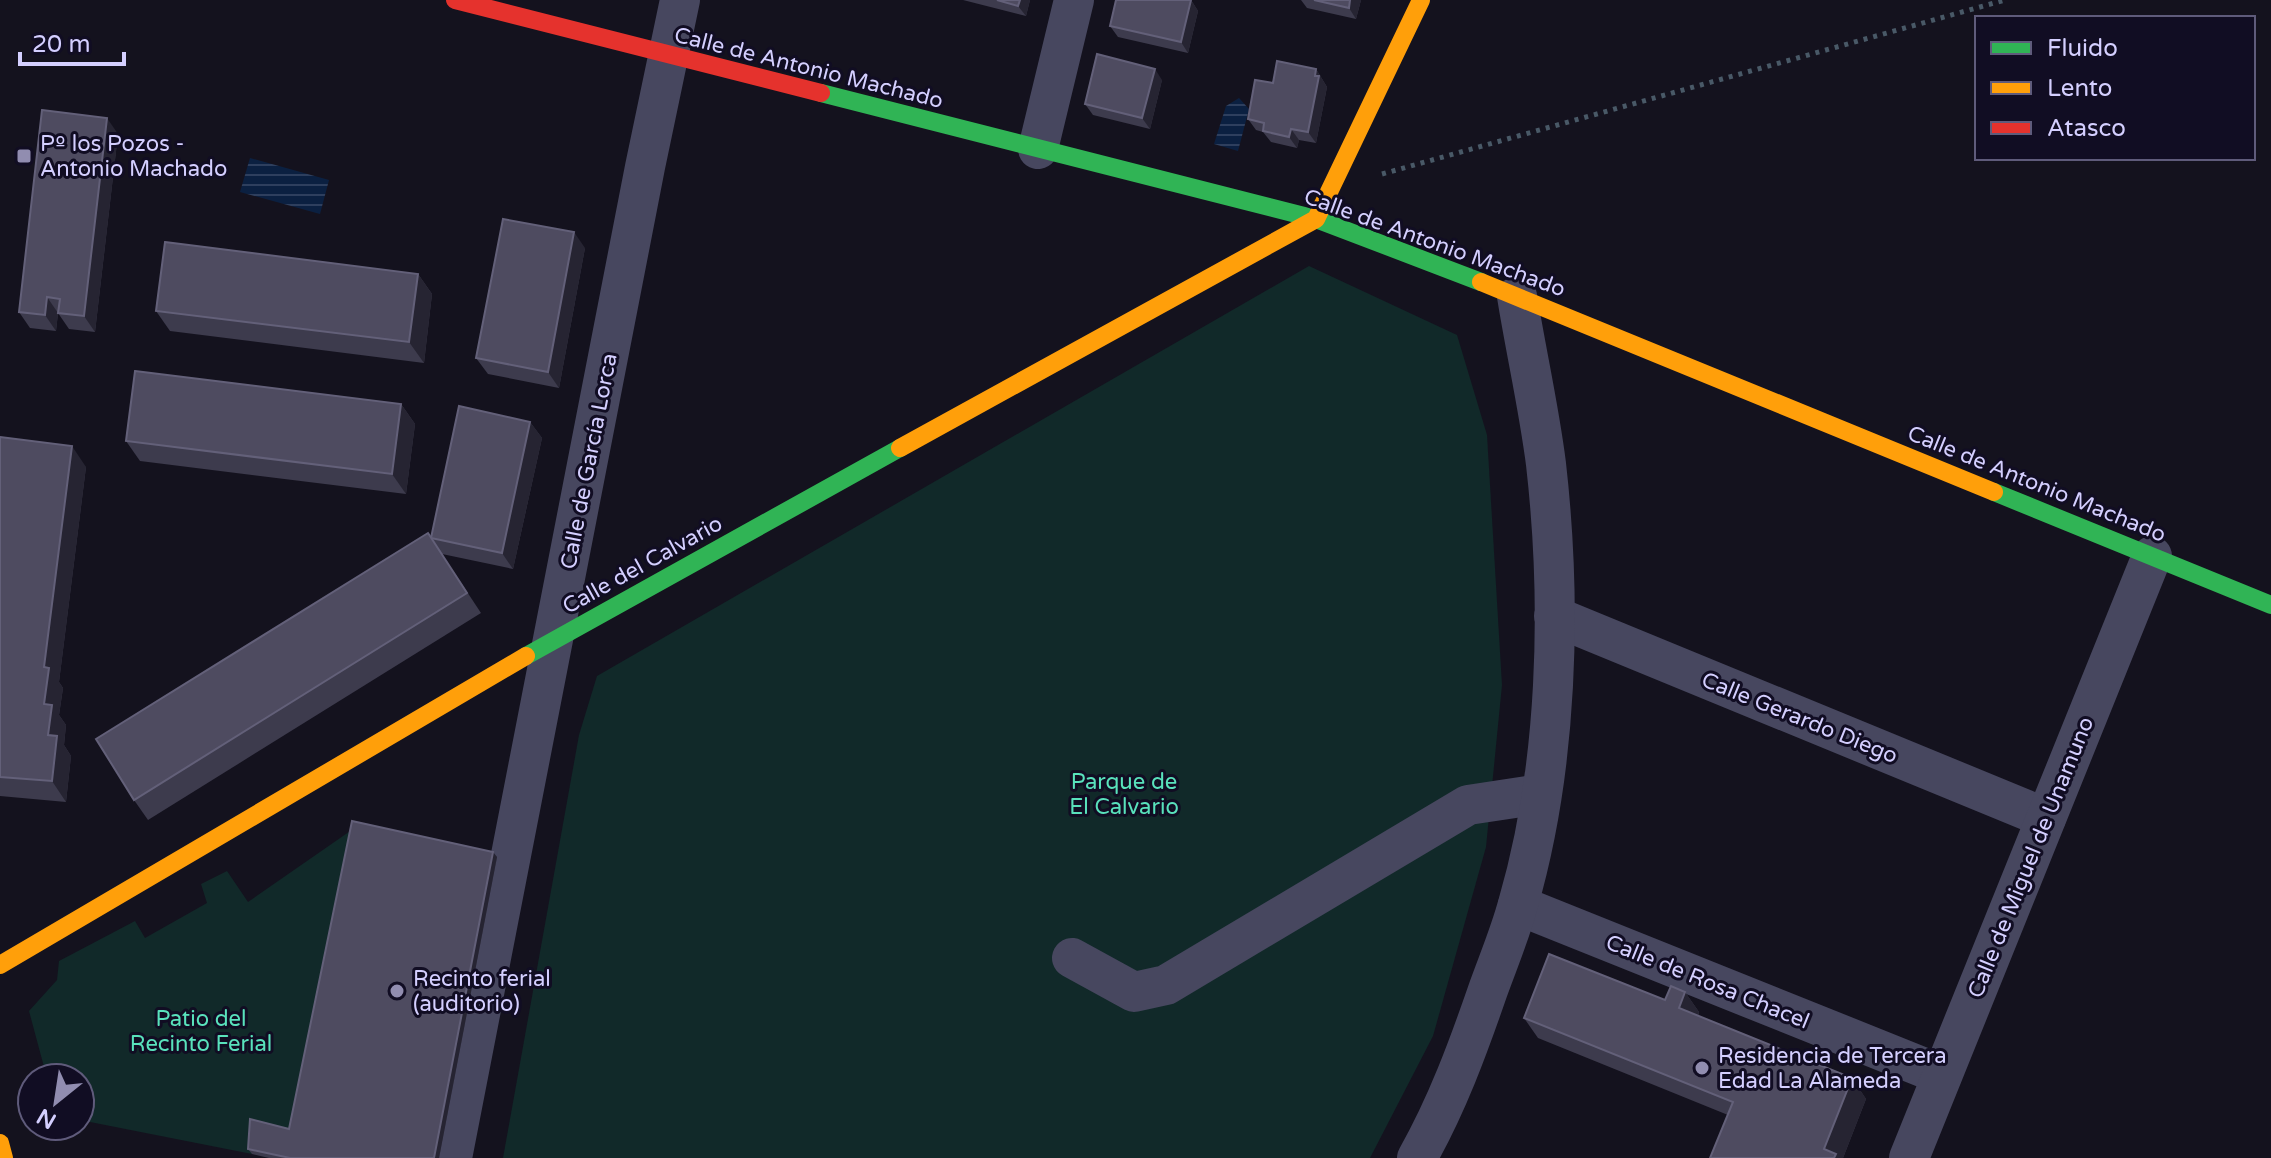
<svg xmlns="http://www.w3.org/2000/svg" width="2271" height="1158" viewBox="0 0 2271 1158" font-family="'Varela Round',sans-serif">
<defs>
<pattern id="water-rules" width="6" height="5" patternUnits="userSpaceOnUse" patternTransform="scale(2)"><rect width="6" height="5" fill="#0b2041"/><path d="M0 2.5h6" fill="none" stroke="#2e3f5e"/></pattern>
</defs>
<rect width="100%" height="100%" fill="#14121e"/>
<!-- green -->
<g fill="#112929">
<path d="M1309,266L1457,335L1487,435L1502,685L1486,847L1433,1036L1370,1158H503L579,735L597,676Z"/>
<path d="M356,827L292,1134L254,1125L252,1154L80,1120V1078H47L29,1011L57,980L59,961L135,921L145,938L207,903L201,884L227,871L248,902Z"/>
</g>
<!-- water -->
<g fill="url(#water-rules)">
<path d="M1239,98L1249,109L1238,151L1214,144L1226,106Z"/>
<path d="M250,158L329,180L320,214L240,192Z"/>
</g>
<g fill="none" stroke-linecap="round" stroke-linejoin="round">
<!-- path -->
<path stroke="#495967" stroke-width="5" stroke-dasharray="4 6" stroke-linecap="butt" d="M1382,174L2005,0"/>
<!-- street -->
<g stroke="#47475f" stroke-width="40">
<path d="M1038,149L1074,0"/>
<path d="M1554,616L2046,818"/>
<path d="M1518,905L1942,1075"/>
<path d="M1072,958L1134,992L1166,985L1468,805L1541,794"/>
<path d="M452,1158L645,167L680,0"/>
<path d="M1417,1158C1447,1105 1468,1048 1488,990C1498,962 1510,934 1518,904C1558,767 1562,605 1546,464C1539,408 1526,352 1517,296"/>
<path d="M1909,1158L2152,556"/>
</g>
<!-- fast -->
<g stroke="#30b455" stroke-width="18">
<path d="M821,93L1316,219L1481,282"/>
<path d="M1994,492L2271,605"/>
<path d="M526,656L900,448"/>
</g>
<!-- slow -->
<g stroke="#ff9f0a" stroke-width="18">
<path d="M1481,282L1994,492"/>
<path d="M900,448L1316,219L1421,0"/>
<path d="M0,965L526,656"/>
<path d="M0,1143L4,1158"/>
</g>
<!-- jam -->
<path stroke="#e5322d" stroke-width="18" d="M455,0L821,93"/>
</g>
<!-- wall -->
<g fill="#3d3b4d">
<path d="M963,0H1030L1026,16Z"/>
<path d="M1191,0L1198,11L1188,53L1118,37L1110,26Z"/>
<path d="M1301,0H1361L1356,19L1307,8Z"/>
<path d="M1316,69L1327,87L1316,143L1299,140L1297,148L1271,142L1263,132L1256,130L1248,119L1273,83Z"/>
<path d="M1162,80L1150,129L1093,115L1085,104Z"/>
<path d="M118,134L95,332L69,329L58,313L56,331L30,328L19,312Z"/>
<path d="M585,248L559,388L488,374L476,358Z"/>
<path d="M418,274L432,294L424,363L170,331L156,311Z"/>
<path d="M401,404L415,424L406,494L140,461L126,441Z"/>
<path d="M530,422L542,438L513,569L442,554L431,538Z"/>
<path d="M0,437L86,467L59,682L63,688L59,715L66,725L64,745L71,756L66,802L0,796Z"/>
<path d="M442,554L481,613L148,820L134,800Z"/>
<path d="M493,852L497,857L439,1158H269L252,1154L248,1149L289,1129Z"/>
<path d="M1685,992L1699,1012L1698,1016L1852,1078L1866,1099L1843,1158H1710L1728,1115L1538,1038L1524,1018L1665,1000Z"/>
</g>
<!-- shaded-wall -->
<g fill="#262432">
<path d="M1020,0H1030L1026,16L1018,6Z"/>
<path d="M1191,0L1198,11L1188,53L1181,42Z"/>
<path d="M1350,0H1361L1356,19L1349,8Z"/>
<path d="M1155,69L1162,80L1150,129L1142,118Z"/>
<path d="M1316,69L1327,87L1316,143L1308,132Z"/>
<path d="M107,118L118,134L95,332L84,316Z"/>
<path d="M1291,129L1299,140L1297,148L1289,137Z"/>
<path d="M574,232L585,248L559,388L548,372Z"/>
<path d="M418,274L432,294L424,363L409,342Z"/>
<path d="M47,297L58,313L56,331L45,315Z"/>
<path d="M401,404L415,424L406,494L392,474Z"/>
<path d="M530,422L542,438L513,569L502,553Z"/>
<path d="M72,446L86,467L59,682L63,688L59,715L66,725L64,745L71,756L66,802L52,781L44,704V667Z"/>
<path d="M493,852L497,857L439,1158H434Z"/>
<path d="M1685,992L1699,1012L1693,1028L1679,1008Z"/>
<path d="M1852,1078L1866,1099L1843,1158H1830L1824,1149Z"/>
</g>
<!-- building -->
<g fill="#4e4b60" stroke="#636079" stroke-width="2">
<path d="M997,0H1020L1018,6Z"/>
<path d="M1116,0H1191L1181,42L1110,26Z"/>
<path d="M1314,0H1350L1349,8Z"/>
<path d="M1097,54L1155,69L1142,118L1085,104Z"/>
<path d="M1277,61L1316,69L1315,76H1319L1308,132L1291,129L1289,137L1263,131L1264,123L1248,119L1255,80L1273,83Z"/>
<path d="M42,110L107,118L84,316L58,313L60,299L47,297L45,315L19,312Z"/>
<path d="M503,219L574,232L548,372L476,358Z"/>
<path d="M165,242L418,274L409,342L156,311Z"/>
<path d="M135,371L401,404L392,474L126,441Z"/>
<path d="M459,406L530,422L502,553L431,538Z"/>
<path d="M0,437L72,446L44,667L49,668L44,704L52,705L48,735L57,736L52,781L0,777Z"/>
<path d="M428,533L467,593L134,800L96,739Z"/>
<path d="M352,821L493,852L434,1158H290L248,1149L250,1119L289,1129Z"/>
<path d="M1549,954L1665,1000L1671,986L1685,992L1679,1008L1852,1078L1824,1149L1836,1154L1834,1158H1710L1733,1102L1524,1018Z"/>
</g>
<!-- markers -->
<g fill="#918db0" stroke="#110d23" stroke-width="3">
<rect x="16" y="148" width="16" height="16" rx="4"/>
<circle cx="397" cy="991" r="8"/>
<circle cx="1702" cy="1068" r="8"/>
</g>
<g text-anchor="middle" stroke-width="6" stroke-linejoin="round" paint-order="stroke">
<!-- street labels -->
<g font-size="22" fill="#d4cfff" stroke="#110d23">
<text transform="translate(809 67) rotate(14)" y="8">Calle de Antonio Machado</text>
<text transform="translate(1435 242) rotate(20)" y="8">Calle de Antonio Machado</text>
<text transform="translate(588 461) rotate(-79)" y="8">Calle de García Lorca</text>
<text transform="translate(2037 483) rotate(22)" y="8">Calle de Antonio Machado</text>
<text transform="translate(642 564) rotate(-29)" y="8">Calle del Calvario</text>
<text transform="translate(1800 717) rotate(22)" y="8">Calle Gerardo Diego</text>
<text transform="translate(2030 857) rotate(-68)" y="8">Calle de Miguel de Unamuno</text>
<text transform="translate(1708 981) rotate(22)" y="8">Calle de Rosa Chacel</text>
</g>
<!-- poi labels -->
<g font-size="22" fill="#d4cfff" stroke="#110d23" text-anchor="start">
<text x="40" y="151">Pº los Pozos -<tspan x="40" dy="25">Antonio Machado</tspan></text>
<text x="413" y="986">Recinto ferial<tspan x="413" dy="25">(auditorio)</tspan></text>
<text x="1718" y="1063">Residencia de Tercera<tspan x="1718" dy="25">Edad La Alameda</tspan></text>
</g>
<!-- park labels -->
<g font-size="22" fill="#59e2bc" stroke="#110d23">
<text x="1124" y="789">Parque de<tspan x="1124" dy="25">El Calvario</tspan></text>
<text x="201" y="1026">Patio del<tspan x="201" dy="25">Recinto Ferial</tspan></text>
</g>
</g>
<!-- legend -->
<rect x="1975" y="16" width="280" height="144" fill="#110d23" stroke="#5f5b7b" stroke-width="2"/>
<rect x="1991" y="42" width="40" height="12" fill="#30b455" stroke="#5f5b7b" stroke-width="2"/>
<text x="2047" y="56" font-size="24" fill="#d4cfff">Fluido</text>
<rect x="1991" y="82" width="40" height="12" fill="#ff9f0a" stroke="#5f5b7b" stroke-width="2"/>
<text x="2047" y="96" font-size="24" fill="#d4cfff">Lento</text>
<rect x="1991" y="122" width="40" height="12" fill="#e5322d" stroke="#5f5b7b" stroke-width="2"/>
<text x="2047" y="136" font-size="24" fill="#d4cfff">Atasco</text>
<!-- north arrow -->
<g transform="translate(56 1102) rotate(210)"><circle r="38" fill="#110d23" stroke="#5f5b7b" stroke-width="2"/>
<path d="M0-6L14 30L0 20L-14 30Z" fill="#918db0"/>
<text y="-12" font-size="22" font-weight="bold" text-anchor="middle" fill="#d4cfff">N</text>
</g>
<!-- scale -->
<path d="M20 52v12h104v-12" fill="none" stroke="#d4cfff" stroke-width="4"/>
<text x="32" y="52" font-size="24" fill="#d4cfff" stroke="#110d23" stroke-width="6" paint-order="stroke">20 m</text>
</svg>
